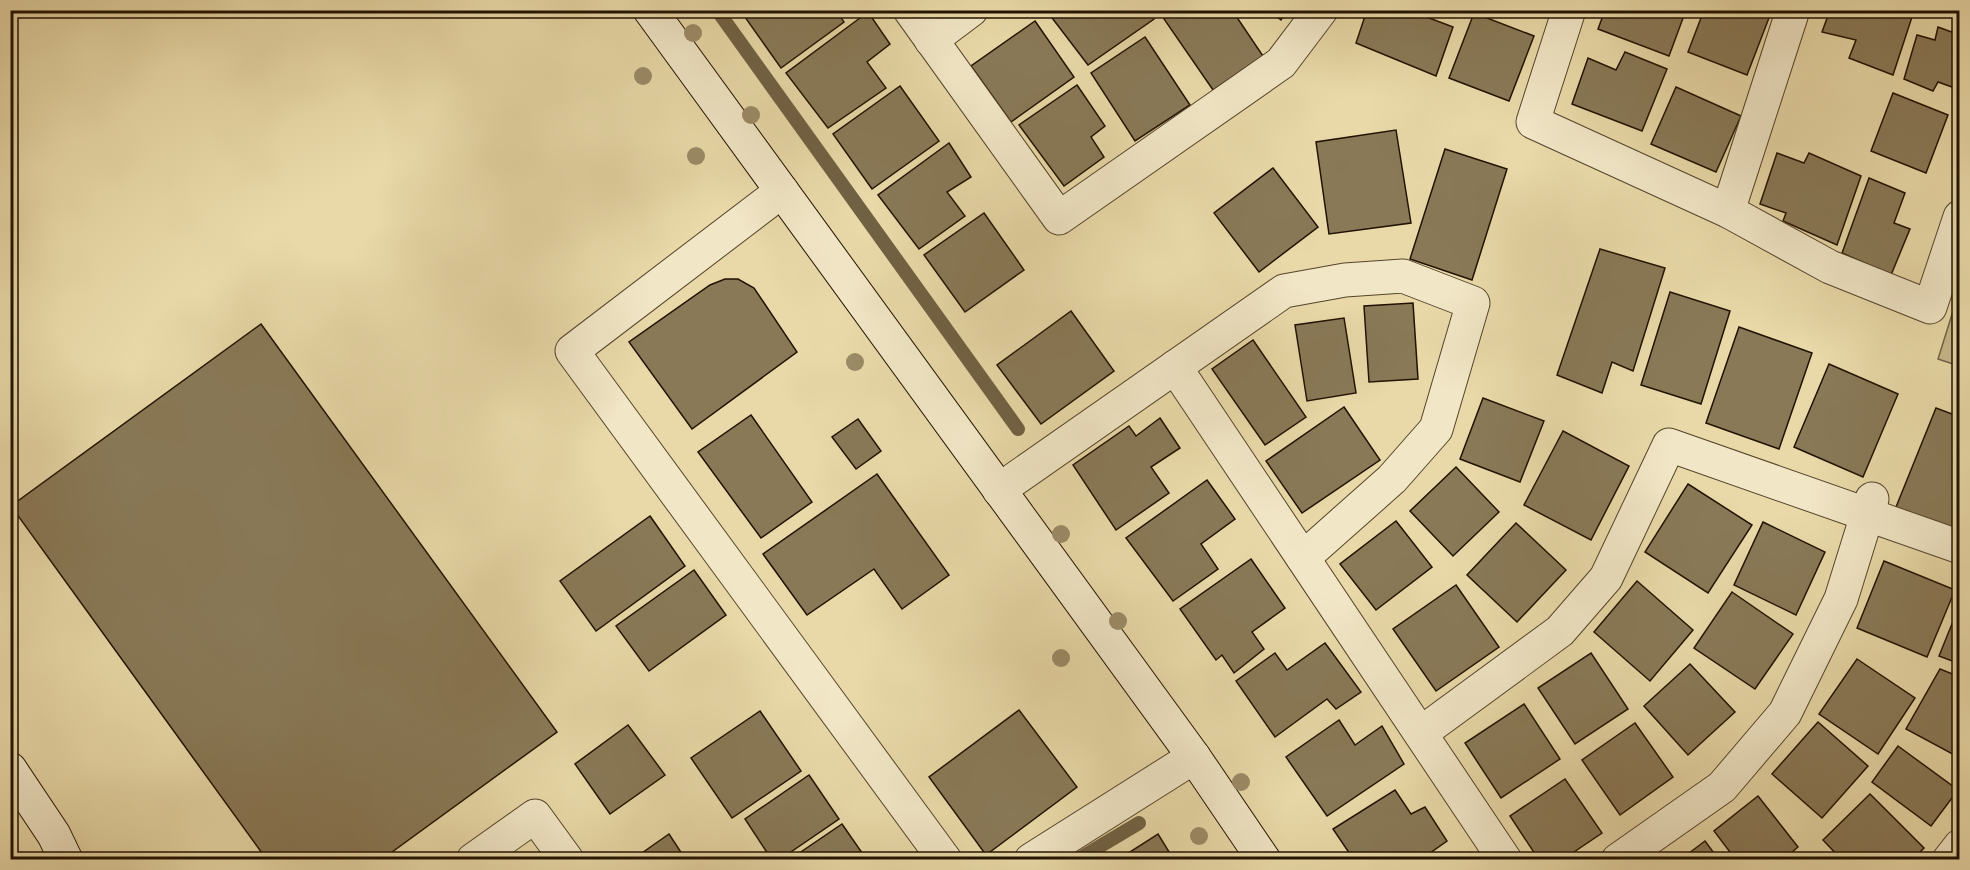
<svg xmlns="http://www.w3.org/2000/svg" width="1970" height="870" viewBox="0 0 1970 870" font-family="'Old Standard TT',serif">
<rect width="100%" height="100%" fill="#e9d9a8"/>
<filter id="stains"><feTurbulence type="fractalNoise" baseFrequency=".00333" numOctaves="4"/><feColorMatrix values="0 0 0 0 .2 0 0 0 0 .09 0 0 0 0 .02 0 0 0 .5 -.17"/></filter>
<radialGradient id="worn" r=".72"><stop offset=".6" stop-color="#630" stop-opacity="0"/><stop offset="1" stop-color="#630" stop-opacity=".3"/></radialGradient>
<!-- green -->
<path fill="#c7b78b" stroke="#746446" stroke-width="1.5" d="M1959,292V366L1938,359Z"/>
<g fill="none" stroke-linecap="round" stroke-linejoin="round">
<!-- stream -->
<g stroke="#716143" stroke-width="14">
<path d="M717,10L1018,429"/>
<path d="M1077,860L1139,823"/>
</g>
</g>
<!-- building -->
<g fill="#897957" stroke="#221200" stroke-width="1.5">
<path d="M740,10H836L844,22L781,68Z"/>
<path d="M1046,10H1148L1154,19L1088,65Z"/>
<path d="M1175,10H1232L1263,56L1213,90L1164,19Z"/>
<path d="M1268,10H1287L1281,20Z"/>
<path d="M1367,10H1417L1416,13L1453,27L1436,76L1356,43Z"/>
<path d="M1605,10H1686L1669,56L1598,29Z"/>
<path d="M1704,10H1772L1747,75L1688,52Z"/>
<path d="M1830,10H1904L1913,14L1893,75L1849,58L1856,40L1822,32Z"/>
<path d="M1939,10H1960V19Z"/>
<path d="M868,12L890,44L867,62L886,88L828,128L786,73Z"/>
<path d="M1474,13L1534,36L1509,101L1449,78Z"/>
<path d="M1035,21L1074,77L1011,122L971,66Z"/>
<path d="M1938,27L1960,35V90L1938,82L1933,91L1904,79L1917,35L1935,40Z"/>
<path d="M1145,37L1190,105L1135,141L1091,73Z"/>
<path d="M1625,52L1667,69L1642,131L1572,104L1588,58L1616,70Z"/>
<path d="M1077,85L1105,126L1091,137L1104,157L1064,186L1019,125Z"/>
<path d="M900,86L939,141L872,189L833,134Z"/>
<path d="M1676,87L1741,116L1716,172L1651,144Z"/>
<path d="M1893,93L1948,115L1926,173L1871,151Z"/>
<path d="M1396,130L1411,223L1329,234L1316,142Z"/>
<path d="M949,143L971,177L947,192L965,216L919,249L878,195Z"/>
<path d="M1445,149L1507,169L1472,280L1410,259Z"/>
<path d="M1777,153L1804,163L1809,153L1861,176L1837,245L1783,221L1786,213L1760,204Z"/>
<path d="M1273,168L1318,227L1259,272L1214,213Z"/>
<path d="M1869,178L1905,193L1894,223L1910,229L1891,275L1842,253Z"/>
<path d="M984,213L1024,270L965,312L924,255Z"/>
<path d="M1600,249L1665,268L1633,371L1612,362L1602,393L1557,375Z"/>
<path d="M725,279H738L754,288L797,352L692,429L629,342L710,285Z"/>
<path d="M1670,292L1730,311L1701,404L1641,385Z"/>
<path d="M1413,303L1418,379L1369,382L1364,306Z"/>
<path d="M1071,311L1114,371L1041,424L997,365Z"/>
<path d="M1344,318L1356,393L1307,401L1295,325Z"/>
<path d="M261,324L557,732L381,860H267L11,506Z"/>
<path d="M1739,327L1812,353L1779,449L1706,423Z"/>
<path d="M1253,340L1306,417L1265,445L1212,369Z"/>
<path d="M1829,364L1898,394L1863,477L1794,447Z"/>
<path d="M1483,398L1544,421L1520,482L1460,459Z"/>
<path d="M1344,407L1380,460L1302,513L1266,461Z"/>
<path d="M1936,408L1960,417L1958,532L1896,507Z"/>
<path d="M751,415L812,502L761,538L698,452Z"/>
<path d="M1160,418L1180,448L1151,467L1169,493L1116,530L1073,465L1129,426L1136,436Z"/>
<path d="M858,419L881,451L856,469L832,437Z"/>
<path d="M1563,431L1629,466L1591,540L1524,505Z"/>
<path d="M1456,467L1499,512L1453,556L1410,511Z"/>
<path d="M877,474L949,575L902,609L874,569L807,615L763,554Z"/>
<path d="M1207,480L1235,519L1201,544L1218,569L1173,601L1126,538Z"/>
<path d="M1688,484L1752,525L1708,593L1645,552Z"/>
<path d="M650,516L685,566L596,631L560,581Z"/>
<path d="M1396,521L1432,567L1376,610L1340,564Z"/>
<path d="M1763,522L1825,552L1796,615L1734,585Z"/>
<path d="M1516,523L1566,570L1517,622L1467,575Z"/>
<path d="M1251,559L1285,608L1252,632L1264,649L1234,673L1222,655L1216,660L1180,609Z"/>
<path d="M1884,561L1955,590L1927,657L1857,628Z"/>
<path d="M694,570L726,615L649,671L616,626Z"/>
<path d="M1637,581L1693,630L1650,681L1594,632Z"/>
<path d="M1456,585L1499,647L1436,691L1393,629Z"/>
<path d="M1732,592L1793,634L1755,689L1694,648Z"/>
<path d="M1960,604V664L1939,656Z"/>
<path d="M1325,643L1361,692L1336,709L1327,699L1275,737L1236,681L1275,653L1287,670Z"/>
<path d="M1591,653L1628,709L1575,744L1538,688Z"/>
<path d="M1857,659L1915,698L1878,754L1819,714Z"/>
<path d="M1690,664L1735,712L1688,755L1644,706Z"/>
<path d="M1940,669L1960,677V758L1906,729Z"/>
<path d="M1524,704L1560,759L1501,798L1465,743Z"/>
<path d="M1019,710L1077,787L986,855L929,777Z"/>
<path d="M760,711L801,771L732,818L691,758Z"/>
<path d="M1339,720L1355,745L1382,726L1404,764L1327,816L1286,757Z"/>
<path d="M1818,722L1868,766L1822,818L1772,774Z"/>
<path d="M1635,723L1673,777L1620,815L1582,760Z"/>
<path d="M628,725L665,775L610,814L575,764Z"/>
<path d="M1898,746L1958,790L1931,826L1872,782Z"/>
<path d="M809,775L839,819L779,860H772L745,819Z"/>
<path d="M1565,779L1602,833L1562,860H1539L1510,816Z"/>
<path d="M1395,790L1411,814L1425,807L1447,841L1420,860H1354L1333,829Z"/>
<path d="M1870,794L1924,848L1912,860H1842L1823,840Z"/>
<path d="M1758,796L1798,847L1783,860H1736L1714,831Z"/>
<path d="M842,824L867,860H797L795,856Z"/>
<path d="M669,834L686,860H632Z"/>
<path d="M1158,834L1174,860H1119V859Z"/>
<path d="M1705,841L1719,860H1680Z"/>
</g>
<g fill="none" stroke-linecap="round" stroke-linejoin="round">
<defs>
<g id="street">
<path d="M910,10L1059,218L1281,63L1321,10"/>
<path d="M1569,10L1533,122L1728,211L1830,267L1930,307L1960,217"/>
<path d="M931,40L971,10"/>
<path d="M782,191L572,351L945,860"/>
<path d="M1728,211L1793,10"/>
<path d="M1175,367L1505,860"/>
<path d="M999,490L1284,291L1345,280L1403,276L1473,303L1436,429L1392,479L1303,558"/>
<path d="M1421,733L1560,631L1606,578L1669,445L1960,547"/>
<path d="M473,860L535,816L567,860"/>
<path d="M1031,860L1194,757"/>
<path d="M1618,860L1722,787L1785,713L1841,599L1872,499"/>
<path d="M1949,860L1960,846"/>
</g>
<g id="secondary">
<path d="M650,10L1194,757L1264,860"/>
<path d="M10,769L54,835L66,860"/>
</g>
</defs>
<!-- street casing -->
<use href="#street" stroke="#54442a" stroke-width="35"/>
<!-- secondary casing -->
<use href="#secondary" stroke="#221200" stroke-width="35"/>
<!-- street -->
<use href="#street" stroke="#f1e6c6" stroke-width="33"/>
<!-- secondary -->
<use href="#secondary" stroke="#f1e6c6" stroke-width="33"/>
</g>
<!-- trees -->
<g fill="#9b8b67">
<circle cx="693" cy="33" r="9"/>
<circle cx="643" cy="76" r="9"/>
<circle cx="751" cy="115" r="9"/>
<circle cx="696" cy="156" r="9"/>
<circle cx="855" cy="362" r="9"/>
<circle cx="1061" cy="534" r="9"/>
<circle cx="1118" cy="621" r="9"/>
<circle cx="1061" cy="658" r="9"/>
<circle cx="1241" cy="782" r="9"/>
<circle cx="1199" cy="836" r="9"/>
</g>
<!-- margin -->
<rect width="1970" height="870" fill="none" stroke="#e9d9a8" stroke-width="36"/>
<rect x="12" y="12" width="1946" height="846" fill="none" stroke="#221200" stroke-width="3"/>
<rect x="18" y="18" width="1934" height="834" fill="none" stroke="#221200" stroke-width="1.5"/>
<rect width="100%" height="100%" filter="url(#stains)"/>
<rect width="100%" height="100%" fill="url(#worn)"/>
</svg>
